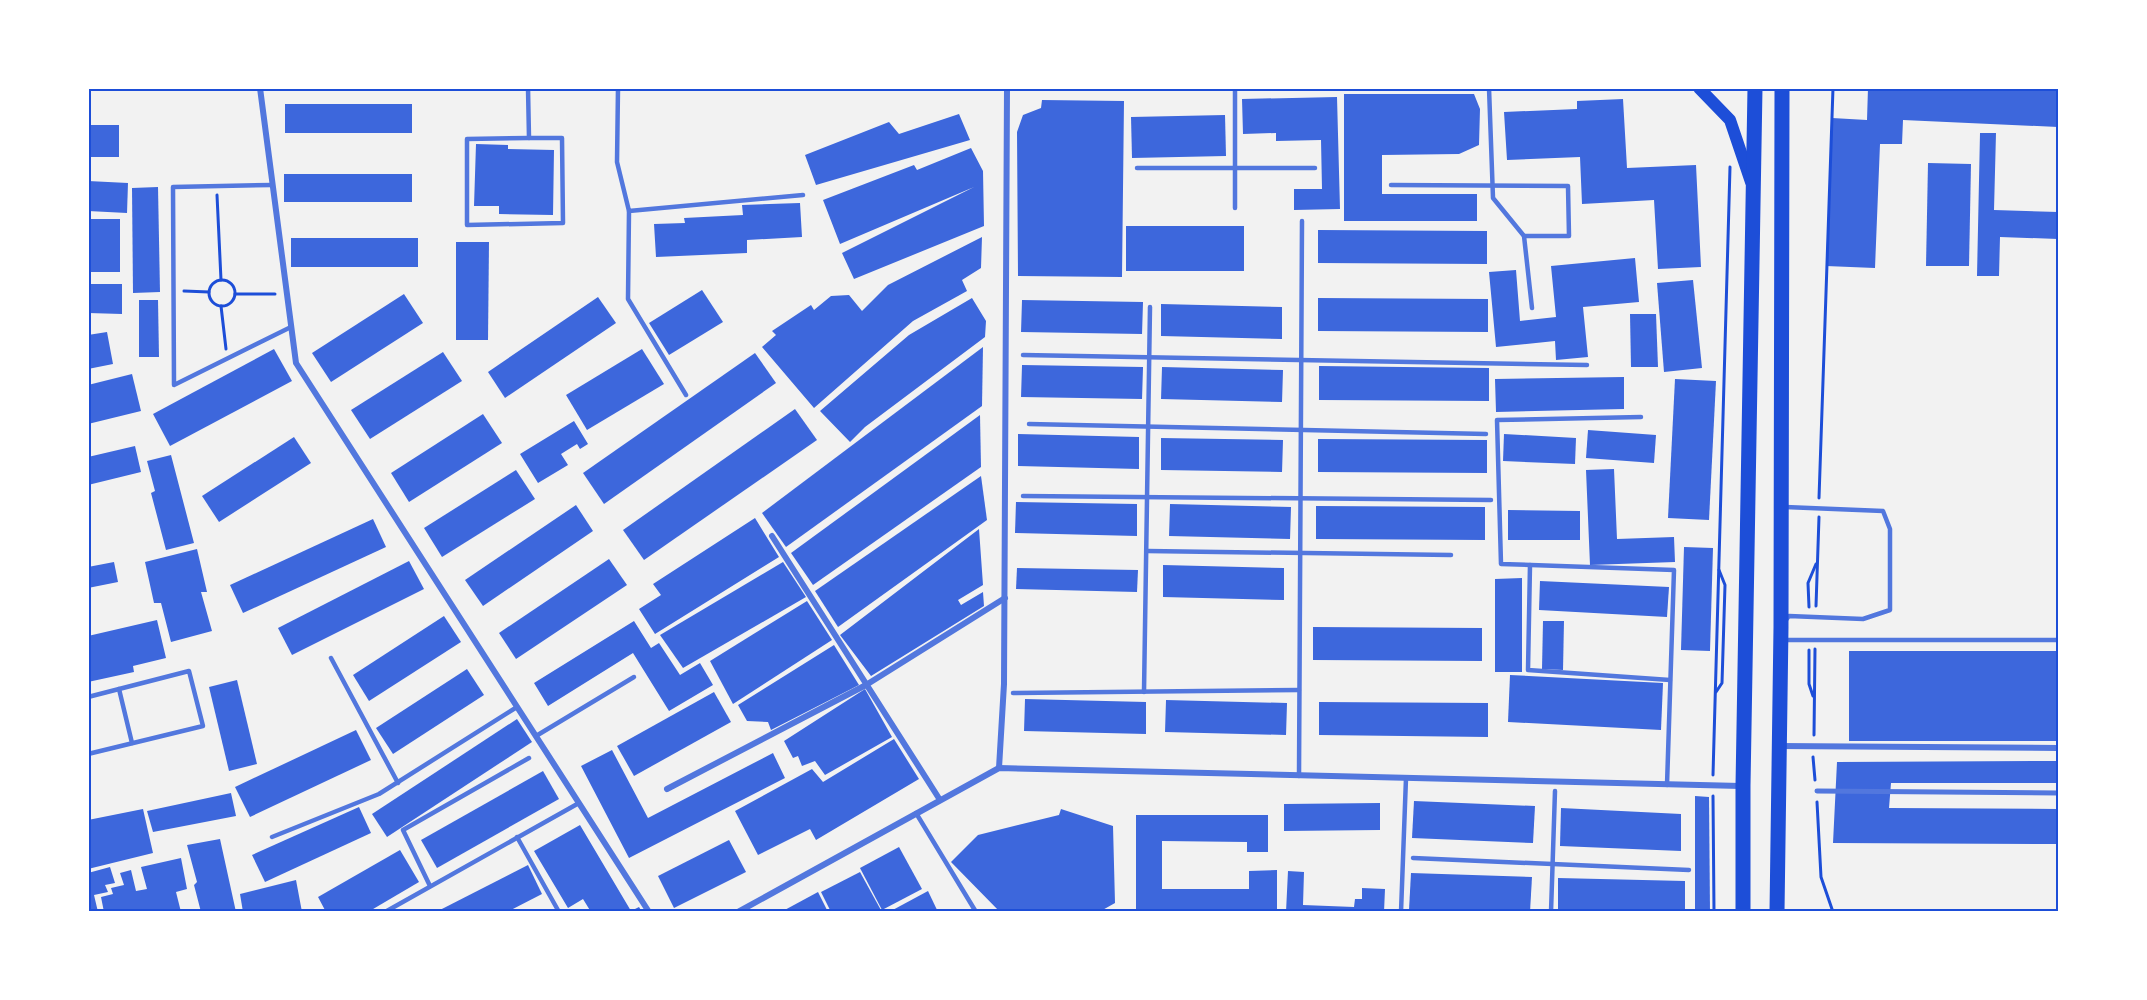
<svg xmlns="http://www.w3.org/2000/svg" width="2147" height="1000" viewBox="0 0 2147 1000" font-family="Signika,sans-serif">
<rect width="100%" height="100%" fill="#f2f2f2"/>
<!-- building -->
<g fill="#3d67dc">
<path d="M1868,88L2058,91V127L1903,120L1902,144H1880L1875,268L1826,266L1832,118L1867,120Z"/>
<path d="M1344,94H1474L1480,109L1479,145L1459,154L1382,155V194H1477V221H1344Z"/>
<path d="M1337,97L1340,209L1294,210V189H1322L1321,140L1276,141V133L1243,134L1242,99Z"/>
<path d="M1623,99L1627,168L1696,165L1701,267L1658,269L1654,200L1582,204L1580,157L1507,160L1504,112L1577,109V101Z"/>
<path d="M1042,100L1124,101L1122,277L1018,276L1017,132L1023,115L1041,108Z"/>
<rect x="285" y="104" width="127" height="29"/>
<path d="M959,114L970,140L816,185L805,155L889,122L899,134Z"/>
<path d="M1225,115L1226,156L1132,158L1131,117Z"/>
<rect x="88" y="125" width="31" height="32"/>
<path d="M1980,133H1996L1994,210L2058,212V239L2000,237L1999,276H1977Z"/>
<path d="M476,144L508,145V149L554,150L553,215L499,214V206H474Z"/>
<path d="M971,148L983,171L984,226L854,279L842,253L974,187L840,244L823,200L914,165L917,170Z"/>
<path d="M1928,163L1971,164L1969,266H1926Z"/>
<rect x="284" y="174" width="128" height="28"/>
<path d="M88,181L128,183L127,213L88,211Z"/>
<path d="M158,187L160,292L133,293L132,188Z"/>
<path d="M800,203L802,237L747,240V253L656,257L654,224L685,223L684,218L743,215L742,205Z"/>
<path d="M91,219H120V272H90Z"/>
<rect x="1126" y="226" width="118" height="45"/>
<path d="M1318,230L1487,231V264L1318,263Z"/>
<path d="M982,237L981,268L962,280L967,291L913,321L814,408L762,347L776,335L772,331L811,305L814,310L831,296L849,295L862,311L888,285Z"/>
<rect x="291" y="238" width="127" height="29"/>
<path d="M456,242H489L488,340H456Z"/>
<path d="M1635,258L1639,302L1583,307L1588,357L1556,360L1555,341L1496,347L1489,272L1516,270L1520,321L1556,317L1551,266Z"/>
<path d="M1693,280L1702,368L1664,372L1657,283Z"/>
<path d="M88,284H122V314L88,313Z"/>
<path d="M702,290L723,322L669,355L649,323Z"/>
<path d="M404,294L423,323L331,382L312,353Z"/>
<path d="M598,297L616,323L505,398L488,372Z"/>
<path d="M972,298L986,321L985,337L865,427L850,442L820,411L909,335Z"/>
<path d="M1318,298L1488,299V332L1318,331Z"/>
<path d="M139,300H158L159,357H139Z"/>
<path d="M1022,300L1143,302L1142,334L1021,332Z"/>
<path d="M1161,304L1282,307V339L1161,336Z"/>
<path d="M1630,314H1656L1658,367H1631Z"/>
<path d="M107,332L113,364L88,369V335Z"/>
<path d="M983,347L982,406L786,547L762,513Z"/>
<path d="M274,349L292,381L170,446L153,414Z"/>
<path d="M642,349L664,384L587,430L566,395Z"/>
<path d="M443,352L462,381L370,439L351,410Z"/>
<path d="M755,353L776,383L604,504L583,473Z"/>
<path d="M1022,365L1143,367L1142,399L1021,397Z"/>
<path d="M1319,366L1489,368V401L1319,400Z"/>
<path d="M1162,367L1283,370L1282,402L1161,399Z"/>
<path d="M132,374L141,411L88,424V385Z"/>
<path d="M1624,377V409L1496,412L1495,379Z"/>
<path d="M1675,379L1716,381L1709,520L1668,518Z"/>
<path d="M795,409L817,440L644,560L623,530Z"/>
<path d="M483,414L502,443L409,502L391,473Z"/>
<path d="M980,415L981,467L813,585L791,553Z"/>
<path d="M574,421L588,444L580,449L577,444L561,454L568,465L538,483L520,454Z"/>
<path d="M1588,430L1656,435L1654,463L1586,458Z"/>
<path d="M1018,434L1139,437V469L1018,466Z"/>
<path d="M1504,434L1576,438L1575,464L1503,461Z"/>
<path d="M294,437L311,463L219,522L202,496Z"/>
<path d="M1161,438L1283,440L1282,472L1161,470Z"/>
<path d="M1318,439L1487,440V473L1318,472Z"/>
<path d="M135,446L141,472L88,485V457Z"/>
<path d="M171,455L194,543L166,550L151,493L155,491L147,461Z"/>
<path d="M1614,469L1617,539L1674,537L1675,562L1590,565L1586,470Z"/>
<path d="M516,470L535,499L442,557L424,528Z"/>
<path d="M981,476L987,520L838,627L815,591Z"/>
<path d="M1016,502L1137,504V536L1015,533Z"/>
<path d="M1170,504L1291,507L1290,539L1169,536Z"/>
<path d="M576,505L593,531L483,606L465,580Z"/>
<path d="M1316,506L1485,507V540L1316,539Z"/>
<path d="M1508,510L1580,511V540H1508Z"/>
<path d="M755,518L779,557L655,634L639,609L661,595L653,584Z"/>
<path d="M373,519L386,547L243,613L230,585Z"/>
<path d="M979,529L983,585L958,600L961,605L983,592L984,606L871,676L840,635Z"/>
<path d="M1684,547L1713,548L1710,651L1681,650Z"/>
<path d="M197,549L207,592H201L212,631L171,642L161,603H154L145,562Z"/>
<path d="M609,559L627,585L516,659L499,633Z"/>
<path d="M409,561L424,589L292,655L278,628Z"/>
<path d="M114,562L118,582L88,588V567Z"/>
<path d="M783,562L806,597L683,668L660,635Z"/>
<path d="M1163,565L1284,568V600L1163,597Z"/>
<path d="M1017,568L1138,570L1137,592L1016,589Z"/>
<path d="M1522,578V672H1495V579Z"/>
<path d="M1540,581L1669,587L1667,617L1539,610Z"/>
<path d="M807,601L832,640L733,704L710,661Z"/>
<path d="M444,616L461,642L369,701L353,675Z"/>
<path d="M157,620L166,658L133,666L134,672L88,682V636Z"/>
<path d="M634,621L651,648L659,643L680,675L700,663L713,685L669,711L633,653L548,706L534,683Z"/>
<path d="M1543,621H1564L1563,670L1542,669Z"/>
<path d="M1313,627L1482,628V661L1313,660Z"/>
<path d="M834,645L859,685L771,730L768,722L747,721L738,705Z"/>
<rect x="1849" y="651" width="209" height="90"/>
<path d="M467,669L484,695L393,754L376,728Z"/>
<path d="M1510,675L1663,683L1661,730L1508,722Z"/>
<path d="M237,680L257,764L229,771L209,687Z"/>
<path d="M865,689L892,737L825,775L815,761L802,766L798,756L793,758L784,741Z"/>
<path d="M714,692L731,722L634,776L617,746Z"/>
<path d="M1025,699L1146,702V734L1024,731Z"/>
<path d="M1166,700L1287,703L1286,735L1165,732Z"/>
<path d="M1319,702L1488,703V737L1319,735Z"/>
<path d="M517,719L532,742L387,837L372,814Z"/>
<path d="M356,730L371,760L250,817L235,787Z"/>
<path d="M894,739L919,779L816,840L810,829L758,855L735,811L812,769L823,782Z"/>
<path d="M612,750L648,818L773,753L785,778L629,858L581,766Z"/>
<path d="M2058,761V783H1891L1889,808L2058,809V844L1833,843L1837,762Z"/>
<path d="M543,771L559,799L437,868L421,840Z"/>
<path d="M231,793L236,816L153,832L147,811Z"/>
<path d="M1695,796L1709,797L1710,912H1695Z"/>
<path d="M1414,801L1535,806L1533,843L1412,838Z"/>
<path d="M1380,803V830L1284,831V804Z"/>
<path d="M359,807L371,833L265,882L252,855Z"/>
<path d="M1561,808L1681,814V851L1560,846Z"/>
<path d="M143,809L153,853L88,869V820Z"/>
<path d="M1061,809L1113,826L1115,903L1099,912H1000L951,862L978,835L1059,815Z"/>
<path d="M1136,815H1268V852H1247V842L1162,841V889H1249V871L1277,870V912H1136Z"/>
<path d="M580,825L631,911L639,907L642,912H591L583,899L568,908L534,851Z"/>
<path d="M220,839L236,912H201L194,885L197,882L187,845Z"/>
<path d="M729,840L746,872L674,908L658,876Z"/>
<path d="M899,847L922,889L882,910L860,868Z"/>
<path d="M400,850L419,882L368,912H326L318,897Z"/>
<path d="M181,858L187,889L176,892L181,912H104L101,897L113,894L111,888L124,885L120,873L131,870L136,891L147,889L141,867Z"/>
<path d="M528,865L542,894L507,912H436Z"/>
<path d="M110,867L115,883L105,885L108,892L94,895L98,912H88V873Z"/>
<path d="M1288,871L1304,872L1303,905L1354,907L1355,899H1362V888L1385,889L1384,912H1286Z"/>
<path d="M860,872L882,912H831L821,892Z"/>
<path d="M1411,873L1532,877L1530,912L1409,910Z"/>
<path d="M1558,878L1685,881V912H1558Z"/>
<path d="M296,880L302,912H243L240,894Z"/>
<path d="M928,891L938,912H889Z"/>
<path d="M818,892L828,912H781Z"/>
</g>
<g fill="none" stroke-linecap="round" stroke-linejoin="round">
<!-- path -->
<g stroke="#1d4ed8" stroke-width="3">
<path d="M217,195L221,280"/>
<circle cx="222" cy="293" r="13"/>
<path d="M184,291L209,292"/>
<path d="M235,294H275"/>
<path d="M221,306L226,349"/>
<path d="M1819,498L1833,88"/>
<path d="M1816,606L1819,517"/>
<path d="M1809,607L1808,583L1816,564"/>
<path d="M1809,650V684L1813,696"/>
<path d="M1716,692L1722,683L1725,585L1719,570"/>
<path d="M1814,735L1815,649"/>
<path d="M1813,757L1815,780"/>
<path d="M1713,775L1730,167"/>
<path d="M1713,796L1714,912"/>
<path d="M1817,802L1821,877L1833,912"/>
</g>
<!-- service -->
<g stroke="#5277de" stroke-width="4.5">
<path d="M528,88L529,138"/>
<path d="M618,88L617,162L629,211L803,195"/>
<path d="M1235,88V208"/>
<path d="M1489,88L1493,198L1524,236L1532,308"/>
<path d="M529,138H562L563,223L467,225V139Z"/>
<path d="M1137,168H1315"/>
<path d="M272,185L173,187L174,385L291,327"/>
<path d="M1391,185L1568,186L1569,236H1524"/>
<path d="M629,211L628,299L686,395"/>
<path d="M1023,355L1587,365"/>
<path d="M1641,417L1497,420L1501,564L1674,570L1667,785"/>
<path d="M1029,424L1486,434"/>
<path d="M1023,496L1491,500"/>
<path d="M1785,507L1883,511L1890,529V610L1863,619L1789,616L1786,620"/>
<path d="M1147,551L1451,555"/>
<path d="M1530,565L1528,670L1670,680"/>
<path d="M1783,640H2058"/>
<path d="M331,658L398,783"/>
<path d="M119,689L132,743"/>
<path d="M1144,692L1150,307"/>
<path d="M1013,693L1299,690"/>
<path d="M88,697L189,671L203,726L88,754"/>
<path d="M536,736L634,677"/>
<path d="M1299,776L1302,221"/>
<path d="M916,813L976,912"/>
<path d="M272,837L379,794L517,707"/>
<path d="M517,837L559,912"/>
<path d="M1413,858L1689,870"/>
<path d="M430,886L403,830L529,758"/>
<path d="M385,912L579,803"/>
<path d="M1401,912L1406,778"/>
<path d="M1551,912L1555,791"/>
</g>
<!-- pedestrian -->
<path stroke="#5277de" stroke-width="5" d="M1817,791L2058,793"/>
<!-- minor -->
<g stroke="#5277de" stroke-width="6">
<path d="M260,88L296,363L649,912"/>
<path d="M772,536L940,800"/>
<path d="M1779,746L2058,748"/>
<path d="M999,768L1004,684L1007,88"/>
<path d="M667,789L866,685L1005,598"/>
<path d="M738,912L999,768L1741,786"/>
</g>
<!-- secondary -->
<path stroke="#1d4ed8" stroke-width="12" d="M1699,88L1730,120L1751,182"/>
<!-- trunk -->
<g stroke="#1d4ed8" stroke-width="15">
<path d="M1743,912V786L1755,88"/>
<path d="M1777,912L1781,627L1782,88"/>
</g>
</g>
<!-- border -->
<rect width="2147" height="1000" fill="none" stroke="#ffffff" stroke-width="180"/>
<rect x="90" y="90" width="1967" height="820" fill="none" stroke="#1d4ed8" stroke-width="2"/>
</svg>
